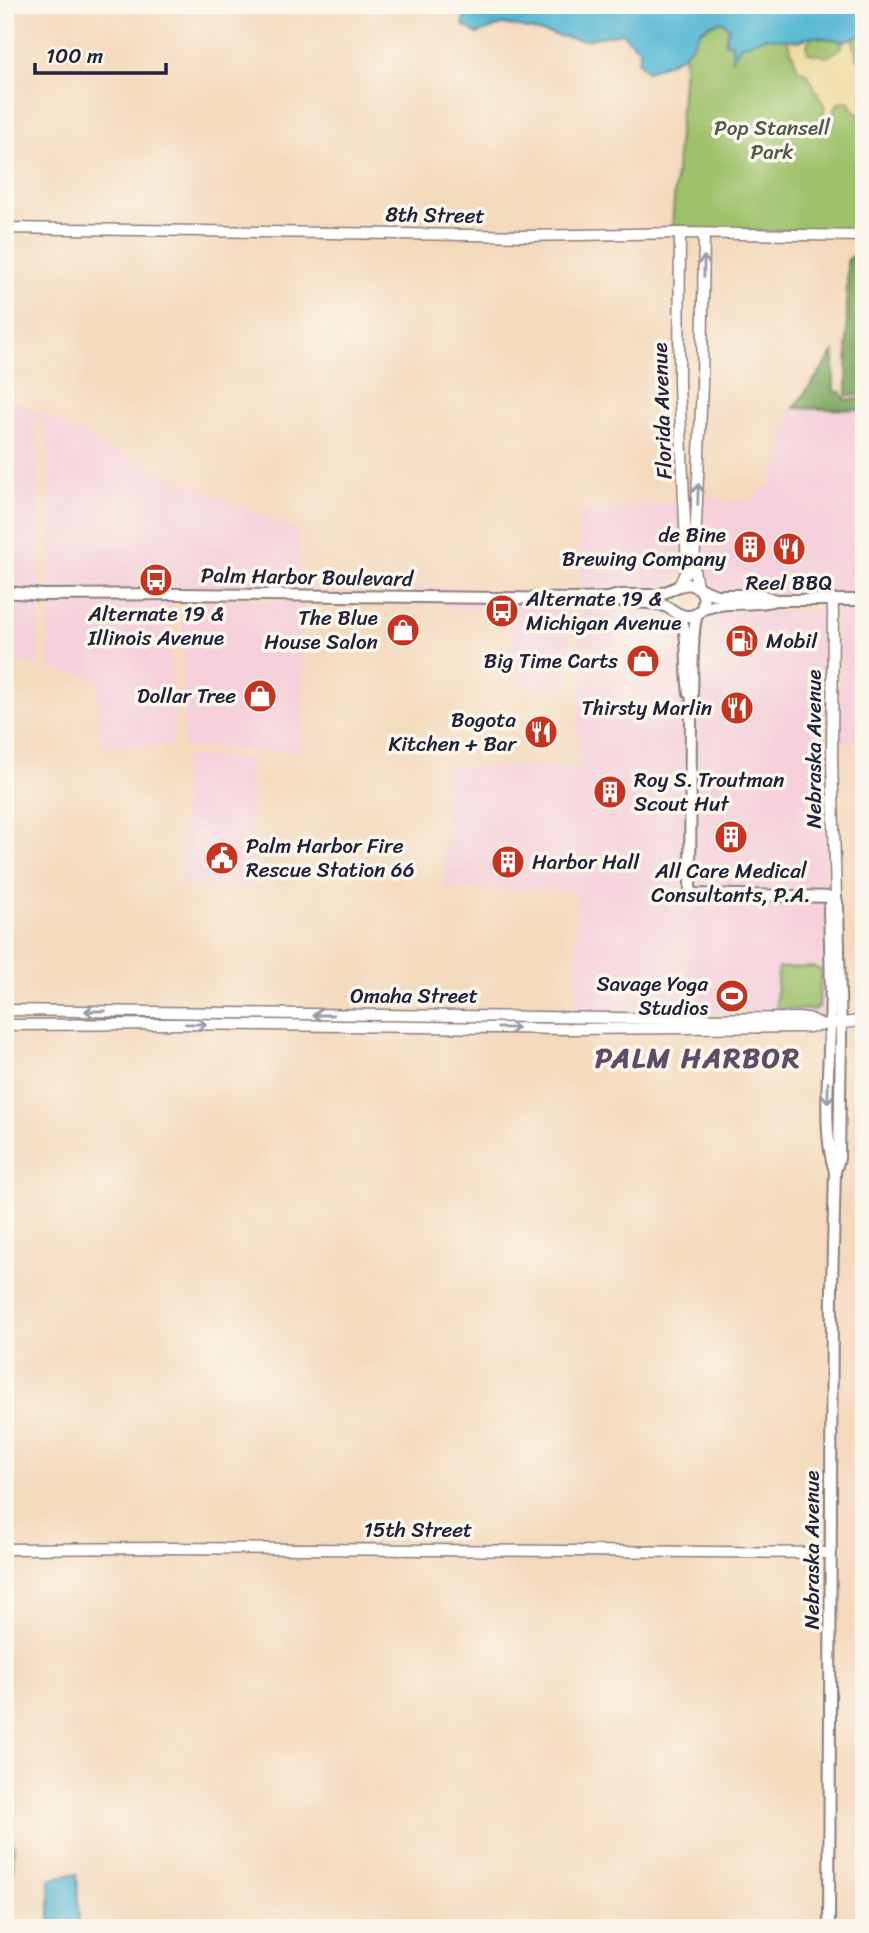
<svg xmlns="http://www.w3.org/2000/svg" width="869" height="1933" viewBox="0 0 869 1933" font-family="Sriracha,sans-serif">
<rect width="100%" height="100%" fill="#fbf7ec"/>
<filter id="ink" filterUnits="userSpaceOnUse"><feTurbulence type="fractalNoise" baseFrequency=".0143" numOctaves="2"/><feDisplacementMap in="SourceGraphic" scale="14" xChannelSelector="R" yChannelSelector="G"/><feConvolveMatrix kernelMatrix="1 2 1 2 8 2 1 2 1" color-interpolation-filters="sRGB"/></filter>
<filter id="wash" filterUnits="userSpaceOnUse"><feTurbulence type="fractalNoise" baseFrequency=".00686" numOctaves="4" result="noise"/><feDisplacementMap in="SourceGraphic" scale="28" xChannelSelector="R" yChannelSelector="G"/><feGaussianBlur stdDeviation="1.57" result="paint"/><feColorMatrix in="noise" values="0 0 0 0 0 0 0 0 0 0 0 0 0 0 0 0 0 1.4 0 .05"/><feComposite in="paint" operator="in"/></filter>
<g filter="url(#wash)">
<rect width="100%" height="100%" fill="#f4dabd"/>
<!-- built -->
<g fill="#f5cfda">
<path d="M5,396L128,457L297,531L303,582L569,594L49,590V453L43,423L34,425L39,453V590L5,588Z"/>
<path d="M794,408L864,410V596L779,595L717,590L700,581L703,498L712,496L723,502L754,498L774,478L788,417Z"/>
<path d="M679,501L682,568L679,577L672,585L659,591L579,594V514Z"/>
<path d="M5,597L39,599L38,666L5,660Z"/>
<path d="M49,599H173L171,631L173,746H100L97,678L48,668Z"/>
<path d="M183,599L304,601L302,752L183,747L182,631Z"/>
<path d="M445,602L570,603L568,690L520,687L506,610L445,609Z"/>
<path d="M838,605H864V745L837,741L843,658L837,659Z"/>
<path d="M582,607L667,612L700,619L708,611L828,612L825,1013L576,1011V890L444,889L445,767H577Z"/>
<path d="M183,756L249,759L255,889L182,887Z"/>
</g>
<!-- green -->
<g fill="#9ec16a" stroke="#607252" stroke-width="2">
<path d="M722,21L729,27L725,43H732V57L741,45L767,37L787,39L812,36L842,41L864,35V231H708L672,226L685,54C695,37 701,26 722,21Z"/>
<path d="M814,967L821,970L819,1007L814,1010L776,1009L778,968Z"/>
<path d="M5,1813L14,1847L10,1928H5Z"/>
</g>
<!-- forest -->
<g fill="#7ea75e" stroke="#50644c" stroke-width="2">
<path d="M857,251H864V395L847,396V261Z"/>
<path d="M834,352V392H842L843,396L847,400L864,399V410L794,408Z"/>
</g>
<!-- sand -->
<path fill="#eeda9e" stroke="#887e6c" stroke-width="2" d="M812,36L807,45L808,53L828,57L841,48L843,41L853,37L856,58L864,61L863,114L855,113L848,101L838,103L828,124L820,123L825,107L807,73L798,69L787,39L798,41Z"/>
<!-- water -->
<g fill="#55b8d3" stroke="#3c6d87" stroke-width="2">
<path d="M466,5H864V35L843,41L812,36L798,41L767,37L741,45L732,59V43H725L729,27L721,21C690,29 701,40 684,54C675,62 658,67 647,71L638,62L640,50L622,33L585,40L569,38L504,24L477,34L463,25Z"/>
<path d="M77,1873L79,1928H50V1879Z"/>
</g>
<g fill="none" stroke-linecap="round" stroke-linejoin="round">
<!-- stream -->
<path stroke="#55b8d3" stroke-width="2.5" d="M5,1825L10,1856L12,1928"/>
</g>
</g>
<g filter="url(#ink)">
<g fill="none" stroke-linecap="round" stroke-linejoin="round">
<defs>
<g id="tertiary">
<path d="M5,228L527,236L680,233L864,236"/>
<path d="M679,586L687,569L679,384L680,233"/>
<path d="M697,586L694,569L702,385L704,234"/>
<path d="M833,600L832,759L836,897"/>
<path d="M5,1010L688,1019L808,1018L821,1024"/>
<path d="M5,1025L178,1024L569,1029L809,1027C827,1023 845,1024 864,1020"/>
<path d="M5,1549L167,1548L831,1553"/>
</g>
<g id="secondary">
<path d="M5,592L44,595L179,594L575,599L608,598L619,595H659L679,586L689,584L716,595H762L775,600H864"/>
<path d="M608,598C625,605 641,601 658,604C670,605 676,617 689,616C705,615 707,598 699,587"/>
<path d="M701,610C725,599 751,608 775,600"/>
<path d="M698,613C690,628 694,687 691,710L690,894L836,897"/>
<path d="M679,615C690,632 685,671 689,693"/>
<path d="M835,1171C822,1136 829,1066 830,1027C832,987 830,948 829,908L836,897"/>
<path d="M829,1928L832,1286L835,1172L839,1158L841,1038L838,907L836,897"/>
</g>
</defs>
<!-- tertiary casing -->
<use href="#tertiary" stroke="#8b7e7c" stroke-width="13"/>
<!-- secondary casing -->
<use href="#secondary" stroke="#8b7e7c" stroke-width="14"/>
<!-- tertiary -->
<use href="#tertiary" stroke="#fff" stroke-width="10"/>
<!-- secondary -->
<use href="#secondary" stroke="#fff" stroke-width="10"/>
</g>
<!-- one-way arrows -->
<defs><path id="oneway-shaft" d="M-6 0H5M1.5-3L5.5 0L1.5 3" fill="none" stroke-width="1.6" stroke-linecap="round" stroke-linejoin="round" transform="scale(1.75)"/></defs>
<g stroke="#9c9ca7">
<use href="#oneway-shaft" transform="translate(704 266) rotate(-89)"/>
<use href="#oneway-shaft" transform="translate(698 494) rotate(-88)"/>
<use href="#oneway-shaft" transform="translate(95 1011) rotate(-180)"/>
<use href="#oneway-shaft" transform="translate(323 1015) rotate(180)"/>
<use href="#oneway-shaft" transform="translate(196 1024) rotate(1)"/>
<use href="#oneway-shaft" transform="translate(508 1028) rotate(1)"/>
<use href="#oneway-shaft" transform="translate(828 1093) rotate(91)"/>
</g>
</g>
<!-- icons -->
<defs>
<symbol id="building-disc" viewBox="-11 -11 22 22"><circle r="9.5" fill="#c8321e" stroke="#fbf7ec"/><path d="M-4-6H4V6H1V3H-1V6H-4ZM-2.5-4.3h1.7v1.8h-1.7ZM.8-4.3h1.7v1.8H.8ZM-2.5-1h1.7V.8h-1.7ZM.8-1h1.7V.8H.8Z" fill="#fff"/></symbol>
<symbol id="restaurant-disc" viewBox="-11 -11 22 22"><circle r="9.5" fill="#c8321e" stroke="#fbf7ec"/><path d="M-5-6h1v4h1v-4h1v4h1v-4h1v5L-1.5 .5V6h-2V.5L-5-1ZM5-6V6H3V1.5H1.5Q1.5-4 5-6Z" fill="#fff"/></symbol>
<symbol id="bus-disc" viewBox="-11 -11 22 22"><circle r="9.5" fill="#c8321e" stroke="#fbf7ec"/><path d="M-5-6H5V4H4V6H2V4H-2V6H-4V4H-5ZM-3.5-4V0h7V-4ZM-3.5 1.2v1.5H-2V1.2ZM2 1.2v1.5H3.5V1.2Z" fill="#fff"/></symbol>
<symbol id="shop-disc" viewBox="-11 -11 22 22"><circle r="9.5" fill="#c8321e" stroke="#fbf7ec"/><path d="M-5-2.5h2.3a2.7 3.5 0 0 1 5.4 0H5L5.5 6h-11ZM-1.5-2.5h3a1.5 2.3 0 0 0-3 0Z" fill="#fff"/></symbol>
<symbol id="fuel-disc" viewBox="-11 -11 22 22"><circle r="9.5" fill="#c8321e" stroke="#fbf7ec"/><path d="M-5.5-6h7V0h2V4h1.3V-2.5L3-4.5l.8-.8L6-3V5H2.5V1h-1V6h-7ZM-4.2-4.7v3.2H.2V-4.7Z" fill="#fff"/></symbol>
<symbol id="civic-disc" viewBox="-11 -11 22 22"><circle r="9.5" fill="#c8321e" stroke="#fbf7ec"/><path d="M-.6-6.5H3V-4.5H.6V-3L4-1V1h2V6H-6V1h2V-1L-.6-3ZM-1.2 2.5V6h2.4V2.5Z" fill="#fff"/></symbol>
<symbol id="stadium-disc" viewBox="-11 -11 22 22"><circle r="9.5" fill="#c8321e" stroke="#fbf7ec"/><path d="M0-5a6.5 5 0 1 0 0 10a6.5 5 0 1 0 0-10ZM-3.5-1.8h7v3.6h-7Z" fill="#fff"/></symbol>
</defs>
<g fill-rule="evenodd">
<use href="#building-disc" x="731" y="528" width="38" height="38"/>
<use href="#restaurant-disc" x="770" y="530" width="38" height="38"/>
<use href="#bus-disc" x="137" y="561" width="38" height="38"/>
<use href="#bus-disc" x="483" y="592" width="38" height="38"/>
<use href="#shop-disc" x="384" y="611" width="38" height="38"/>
<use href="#fuel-disc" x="723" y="622" width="38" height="38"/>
<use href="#shop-disc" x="624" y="642" width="38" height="38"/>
<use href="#shop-disc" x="241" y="677" width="38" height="38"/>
<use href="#restaurant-disc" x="718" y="689" width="38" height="38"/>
<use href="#restaurant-disc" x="522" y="713" width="38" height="38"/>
<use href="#building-disc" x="591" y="773" width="38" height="38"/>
<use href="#building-disc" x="712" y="818" width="38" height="38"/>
<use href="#civic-disc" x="203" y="839" width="38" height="38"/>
<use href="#building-disc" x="489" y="843" width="38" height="38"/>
<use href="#stadium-disc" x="713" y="977" width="38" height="38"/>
</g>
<g text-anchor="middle" stroke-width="7" stroke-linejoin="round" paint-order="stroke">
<!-- park labels -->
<g font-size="21" fill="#4d5a4b" stroke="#fbf7ec">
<text x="772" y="135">Pop Stansell<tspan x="772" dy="24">Park</tspan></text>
</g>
<!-- street labels -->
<g font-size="21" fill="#22223b" stroke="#fbf7ec">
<text transform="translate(435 215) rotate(1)" y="7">8th Street</text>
<text transform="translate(662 411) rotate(-92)" y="7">Florida Avenue</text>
<text transform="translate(307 577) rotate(1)" y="7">Palm Harbor Boulevard</text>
<text transform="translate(814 749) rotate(-90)" y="7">Nebraska Avenue</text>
<text x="414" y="1003">Omaha Street</text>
<text x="418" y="1537">15th Street</text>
<text transform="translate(812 1550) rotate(-90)" y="7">Nebraska Avenue</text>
</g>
<!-- poi labels -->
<g font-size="21" fill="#22223b" stroke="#fbf7ec" text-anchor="end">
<text x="726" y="542">de Bine<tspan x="726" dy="24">Brewing Company</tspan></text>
<text x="789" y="590" text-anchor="middle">Reel BBQ</text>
<text x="526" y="606" text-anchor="start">Alternate 19 &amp;<tspan x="526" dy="24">Michigan Avenue</tspan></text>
<text x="156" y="621" text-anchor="middle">Alternate 19 &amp;<tspan x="156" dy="24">Illinois Avenue</tspan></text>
<text x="378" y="625">The Blue<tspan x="378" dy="24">House Salon</tspan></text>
<text x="766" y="648" text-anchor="start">Mobil</text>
<text x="618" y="668">Big Time Carts</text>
<text x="236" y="703">Dollar Tree</text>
<text x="712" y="715">Thirsty Marlin</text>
<text x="516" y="727">Bogota<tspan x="516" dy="24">Kitchen + Bar</tspan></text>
<text x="634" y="787" text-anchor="start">Roy S. Troutman<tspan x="634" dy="24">Scout Hut</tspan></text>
<text x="246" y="853" text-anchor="start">Palm Harbor Fire<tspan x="246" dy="24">Rescue Station 66</tspan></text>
<text x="532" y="869" text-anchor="start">Harbor Hall</text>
<text x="731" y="878" text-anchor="middle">All Care Medical<tspan x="731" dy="24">Consultants, P.A.</tspan></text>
<text x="708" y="991">Savage Yoga<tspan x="708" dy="24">Studios</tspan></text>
</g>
<!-- district labels -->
<g font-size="28" font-weight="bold" letter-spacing="2" fill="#624b64" stroke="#fbf7ec">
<text x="698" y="1067">PALM HARBOR</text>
</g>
</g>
<!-- margin -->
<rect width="869" height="1933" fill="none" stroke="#fbf7ec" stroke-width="28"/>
<!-- scale -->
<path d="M35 63v10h131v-10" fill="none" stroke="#22223b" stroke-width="3.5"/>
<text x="46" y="63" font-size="21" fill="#22223b" stroke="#fbf7ec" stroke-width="5" paint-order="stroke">100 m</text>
</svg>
